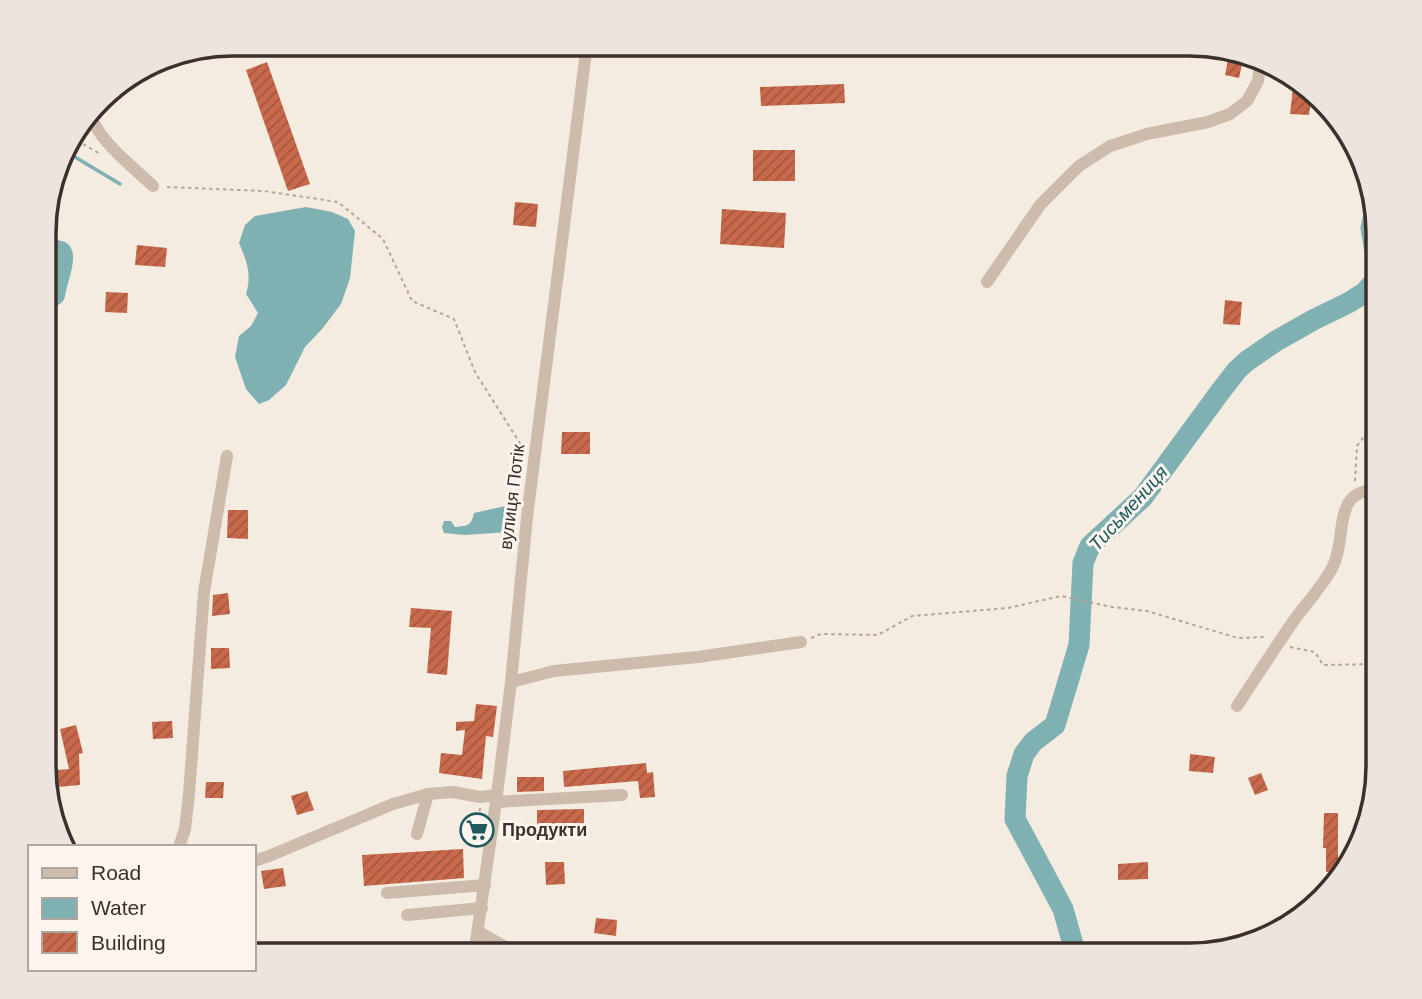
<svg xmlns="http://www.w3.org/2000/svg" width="1422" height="999" viewBox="0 0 1422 999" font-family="Helvetica,sans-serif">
<defs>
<pattern id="building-hatch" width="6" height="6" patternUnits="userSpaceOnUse" patternTransform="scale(1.75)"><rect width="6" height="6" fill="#c8694b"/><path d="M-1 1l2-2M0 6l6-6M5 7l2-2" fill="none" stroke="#a4573f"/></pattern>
</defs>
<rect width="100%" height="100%" fill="#f4ebe1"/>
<!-- water -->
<g fill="#7fb0b2">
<path d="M306,207L332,212L348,219L355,231L350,278L341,304L322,329L305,347L286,385L269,400L259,404L246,389L235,357L239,336L251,326L258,313L246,294C252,274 247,262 239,243L245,225L255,216Z"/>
<path d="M52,240C83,239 72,268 67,287C65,293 66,299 61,303C57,307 51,306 45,305V242Z"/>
<path d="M510,505L516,511L517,521L508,532L465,535L444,533L442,527L444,521H451L455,527C468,525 471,527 474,513Z"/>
</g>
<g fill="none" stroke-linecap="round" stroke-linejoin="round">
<!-- stream -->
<path stroke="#7fb0b2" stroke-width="3.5" d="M65,151L120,184"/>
<!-- river -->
<path stroke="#7fb0b2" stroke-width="21" d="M1076,955L1063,909L1015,819L1017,776L1024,754L1033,742L1055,725L1079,645L1083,563L1090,546L1143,497L1220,392L1237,370L1247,361L1276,341L1315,319L1348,303L1364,293L1375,281L1378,269L1371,228L1375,210"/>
</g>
<!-- building -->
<g fill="url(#building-hatch)">
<path d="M1229,55L1243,60L1239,78L1225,75Z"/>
<path d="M267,62L310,184L288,191L246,70Z"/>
<path d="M844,84L845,103L761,106L760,87Z"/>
<path d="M1293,88L1310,90L1312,92L1309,115L1290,114Z"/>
<rect x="753" y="150" width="42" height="31"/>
<path d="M515,202L538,204L536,227L513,225Z"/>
<path d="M722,209L786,213L784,248L720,244Z"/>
<path d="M137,245L167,248L165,267L135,265Z"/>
<path d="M106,292L128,293L127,313L105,312Z"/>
<path d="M1225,300L1242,302L1240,325L1223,324Z"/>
<path d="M562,432H590V454H561Z"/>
<path d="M228,510H248V539L227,538Z"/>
<path d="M228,593L230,614L212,616L213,595Z"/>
<path d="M411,608L452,611L447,675L427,673L431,628L409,627Z"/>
<path d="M211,648H229L230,668L211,669Z"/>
<path d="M476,704L497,706L493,737L486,736L482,779L439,773L441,753L462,755L465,730L456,731V722L474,721Z"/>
<path d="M172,721L173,738L153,739L152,722Z"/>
<path d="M76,725L83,753L79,754L80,785L57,787V770L69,769L60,729Z"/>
<path d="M1190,754L1215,757L1213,773L1189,771Z"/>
<path d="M646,763L647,773L653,772L655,797L640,798L638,781L564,787L563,771Z"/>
<path d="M1261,773L1268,790L1255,795L1248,778Z"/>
<path d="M517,777H544V791L517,792Z"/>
<path d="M206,782H224L223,798H205Z"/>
<path d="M307,791L314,810L297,815L291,796Z"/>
<path d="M584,809V835H537V810Z"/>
<path d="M1324,813H1338V872H1326V848H1323Z"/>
<path d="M463,849L464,878L364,886L362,855Z"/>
<path d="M545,862H564L565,884L546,885Z"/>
<path d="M1148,862V879L1118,880V864Z"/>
<path d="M283,868L286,886L264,889L261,871Z"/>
<path d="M596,918L617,920L616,936L594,933Z"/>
</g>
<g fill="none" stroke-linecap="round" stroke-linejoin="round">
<!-- path -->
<g stroke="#b9a596" stroke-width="2" stroke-dasharray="3.5 3.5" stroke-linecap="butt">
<path d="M71,137L100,154"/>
<path d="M167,187L264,191L338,202L383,239L412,301L454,319L475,372L523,448"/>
<path d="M1355,481L1357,446L1378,418"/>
<path d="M811,638L821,634L878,635L912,616L1008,608L1061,596L1112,607L1147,611L1238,638L1266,637"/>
<path d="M1290,647L1315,652L1323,665L1378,664"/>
<path d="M478,825L480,808"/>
</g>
<!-- minor -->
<g stroke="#cdbbac" stroke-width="12">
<path d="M90,113C97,140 133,167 153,186"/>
<path d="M987,282L1040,205L1079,166L1110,146L1147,134L1208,122L1230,114L1247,101L1258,81L1260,66"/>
<path d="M511,682L554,671L698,657L801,642"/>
<path d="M1237,706C1257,676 1276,646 1297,616C1308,602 1328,579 1334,564C1347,534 1332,489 1378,490"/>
<path d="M496,802L622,795"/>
<path d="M417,834L428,794"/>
<path d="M179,847L185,829L189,794L204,592L227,456"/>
<path d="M254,861L269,856L393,804L428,794L453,792L480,797L497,795"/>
<path d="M387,893L485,885"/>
<path d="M407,915L482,908"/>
<path d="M479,932L507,948L520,952L525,955"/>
<path d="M474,955L497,795L511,682L527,517L587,44"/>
</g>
</g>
<!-- icons -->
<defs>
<symbol id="supermarket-ring" viewBox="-11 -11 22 22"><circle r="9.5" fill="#fbf5ee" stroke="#1f5a5e" stroke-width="1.5"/><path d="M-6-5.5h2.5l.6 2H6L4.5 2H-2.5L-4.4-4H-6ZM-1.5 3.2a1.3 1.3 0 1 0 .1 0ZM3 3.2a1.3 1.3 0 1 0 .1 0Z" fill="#1f5a5e"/></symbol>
</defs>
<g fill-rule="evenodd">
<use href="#supermarket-ring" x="458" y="811" width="38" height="38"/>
</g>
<g text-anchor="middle" stroke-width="6" stroke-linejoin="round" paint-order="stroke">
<!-- street labels -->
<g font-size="18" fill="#3b302b" stroke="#fbf5ee">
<text transform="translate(512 497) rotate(-83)" y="6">вулиця Потік</text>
</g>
<!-- poi labels -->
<g font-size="18" font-weight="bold" fill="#3b302b" stroke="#fbf5ee" text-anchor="start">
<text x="502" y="836">Продукти</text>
</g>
<!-- water labels -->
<g font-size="19" font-style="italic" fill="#1f5a5e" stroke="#fbf5ee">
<text transform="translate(1128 508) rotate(-48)" y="7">Тисьмениця</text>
</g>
</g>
<!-- crop -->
<path d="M0 0H1422V999H0ZM233 56H1189A177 177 0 0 1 1366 233V766A177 177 0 0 1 1189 943H233A177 177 0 0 1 56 766V233A177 177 0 0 1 233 56Z" fill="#ece5de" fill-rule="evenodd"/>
<path fill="none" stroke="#3b302b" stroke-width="3.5" d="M233 56H1189A177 177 0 0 1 1366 233V766A177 177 0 0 1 1189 943H233A177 177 0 0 1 56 766V233A177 177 0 0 1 233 56Z"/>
<!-- legend -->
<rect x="28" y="845" width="228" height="126" fill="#fbf5ee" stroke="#aea6a0" stroke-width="2"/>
<rect x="42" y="868" width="35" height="10" fill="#cdbbac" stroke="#aea6a0" stroke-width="2"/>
<text x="91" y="880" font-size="21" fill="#3b302b">Road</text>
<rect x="42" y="898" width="35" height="21" fill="#7fb0b2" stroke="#aea6a0" stroke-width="2"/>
<text x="91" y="915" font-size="21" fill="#3b302b">Water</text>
<rect x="42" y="932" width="35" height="21" fill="url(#building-hatch)" stroke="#aea6a0" stroke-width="2"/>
<text x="91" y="950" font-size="21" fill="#3b302b">Building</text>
</svg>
